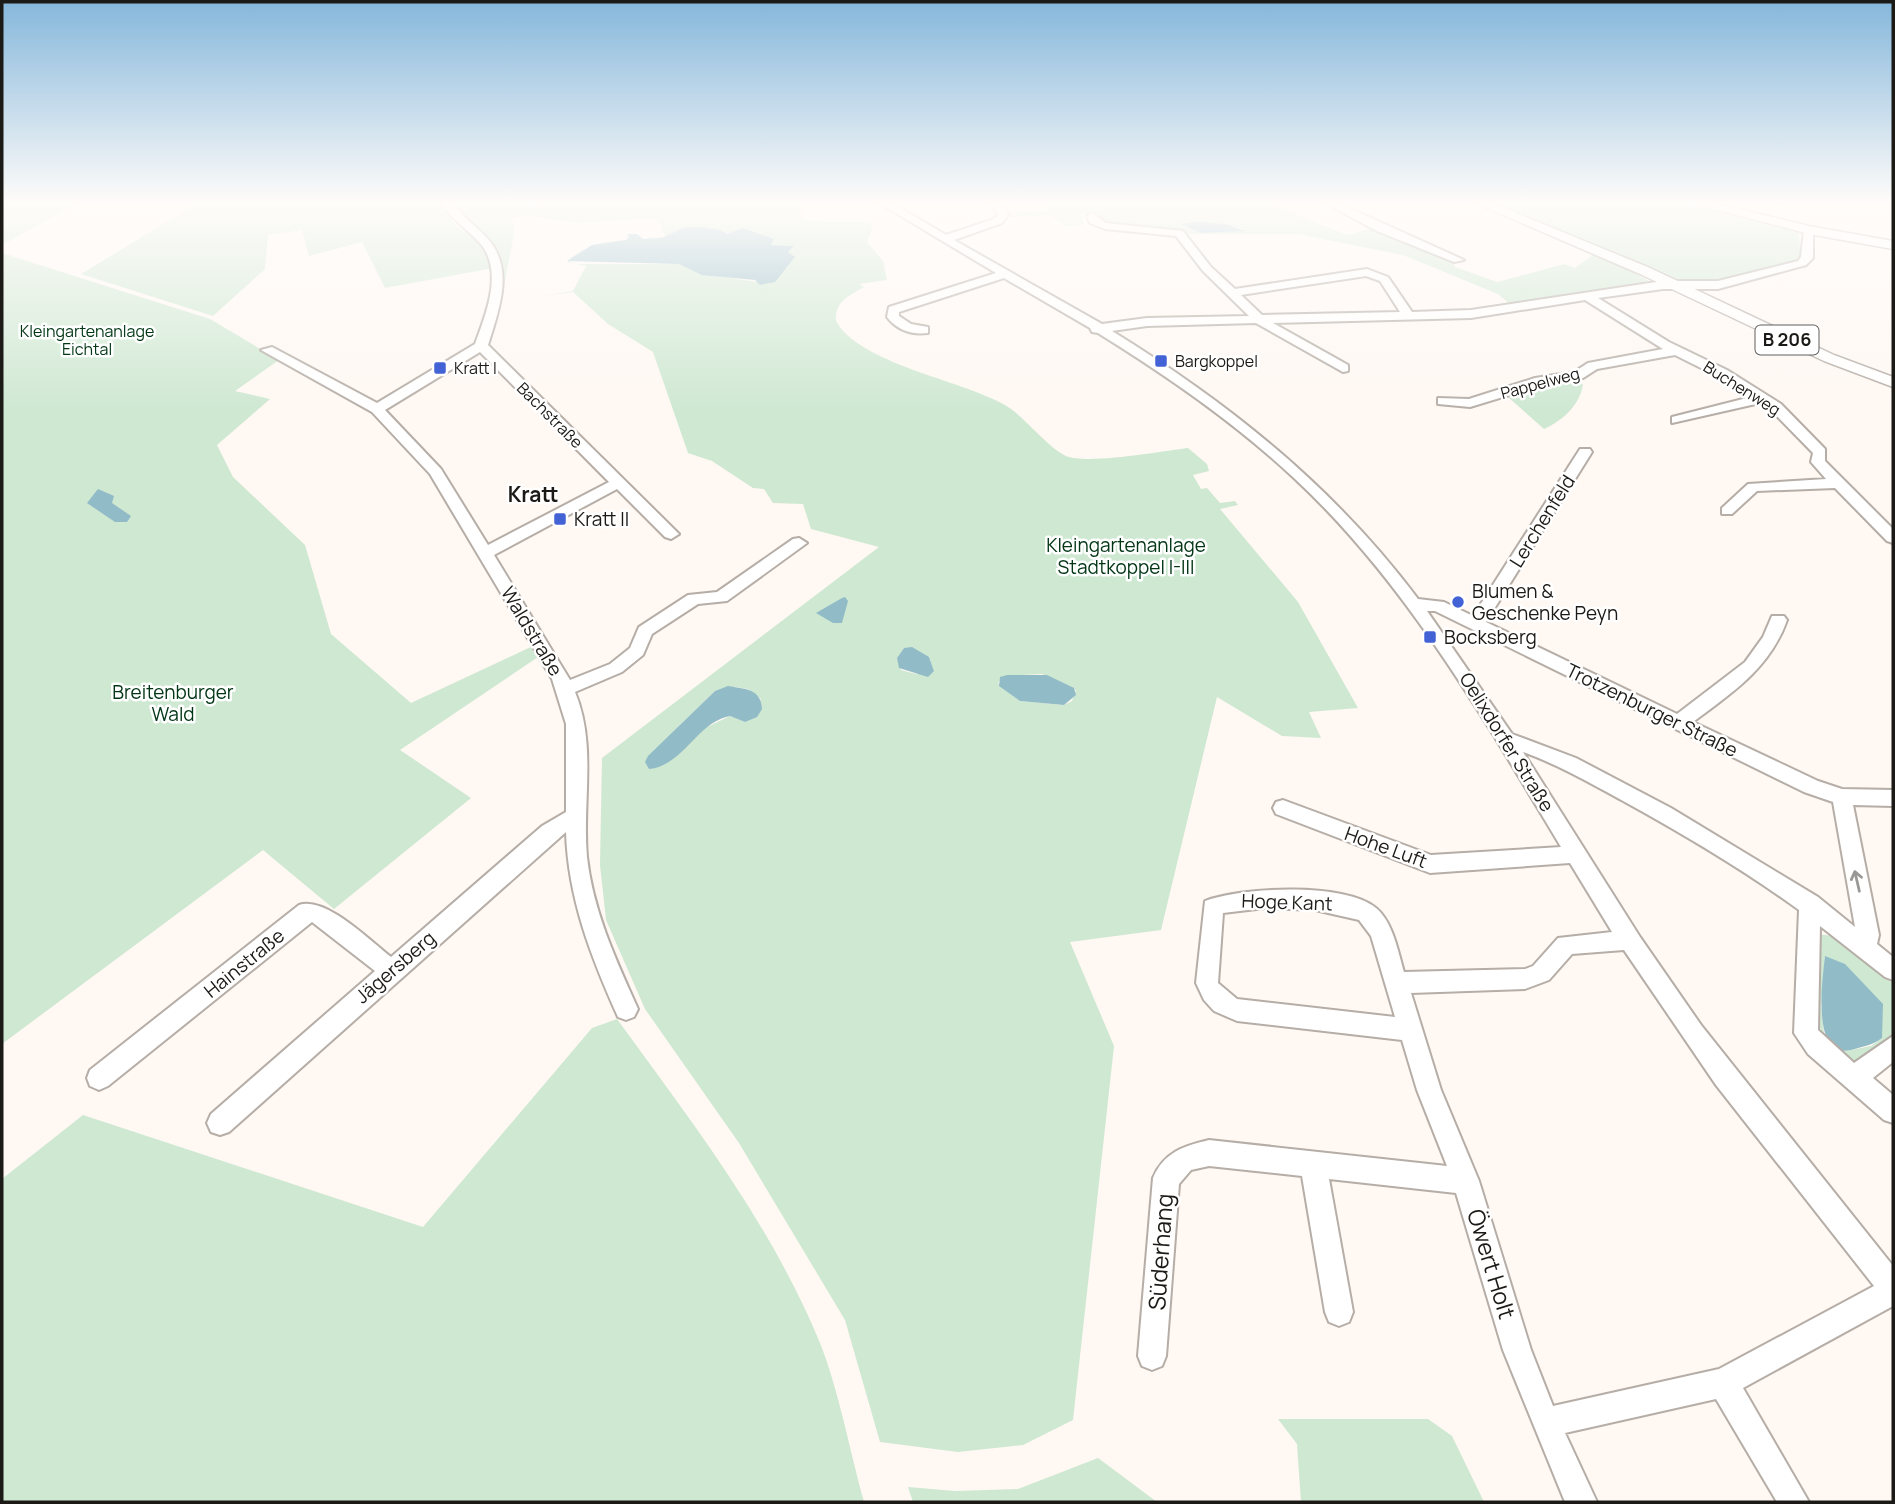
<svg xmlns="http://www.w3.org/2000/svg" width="1895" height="1504" viewBox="0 0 1895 1504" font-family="Manrope,sans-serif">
<rect width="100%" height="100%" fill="#fff8f3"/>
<!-- green -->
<g fill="#cee8d2" fill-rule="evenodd">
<path d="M2,203H78L2,245Z"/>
<path d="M198,203H442L456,226L478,241L494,268L385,288L362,242L309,256L302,230L268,235L265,269L213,316L81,274Z"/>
<path d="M453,203H528L545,208L534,203H797L803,219L821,222H869L873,227L867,242L883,261L887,280L859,284L864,287C850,295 834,302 836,321C860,364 959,379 1005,405C1024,416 1048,448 1066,456C1087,465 1163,451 1188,448L1207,464L1209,471L1193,475L1201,489L1207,488L1220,503L1235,501L1238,505L1220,509L1298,602L1358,708L1309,712L1321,738L1282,736L1217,697L1161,930L1070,942L1114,1046L1073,1420L1023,1445L958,1452L880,1442L845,1320L739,1143L645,1009L606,920L600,865L602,758L879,547L811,529L803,504L773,503L764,489L753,488L712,461L688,453L653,352L608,324L573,292L544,296H499L497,255L487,238L466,224ZM523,215L578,223L653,218L661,224L665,236C651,242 641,233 627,234L626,240C603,241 583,246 567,262L586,266L573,291L544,296H502L514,234L512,218ZM704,227L721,230L727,234L743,228L773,239L771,245L794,247L788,252V267L757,282L710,275L679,264H575L568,261L592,245L626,240L629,235L663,238L688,228ZM904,648L929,657L934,671L916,674L901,670L897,658ZM1042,674L1076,690L1072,701L1064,705L1020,701L998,683L1003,676ZM735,687L748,689L761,699L745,722L730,716L703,729L670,760L678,727L715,691Z"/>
<path d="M1046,203H1268L1347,235L1374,228L1453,261L1455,267L1497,282L1565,264L1575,268L1595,253L1649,281L1513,307L1498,294L1403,255L1297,234H1187L1101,223L1098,213L1081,214L1084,225L1065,226L1050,215L1009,217L1007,213L1051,211ZM1199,222L1227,224L1245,230L1200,233L1181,224Z"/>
<path d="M1494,203H1685L1799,233L1801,260L1717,283H1684Z"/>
<path d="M2,253L210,319L279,360L235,391L270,399L217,445L233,477L305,545L331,634L411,703L535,645L541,655L400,750L471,798L334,909L263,850L2,1044Z"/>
<path d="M1577,379L1583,385C1579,406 1563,420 1544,429L1508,397Z"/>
<path d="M1818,934L1841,937L1893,983V1040L1855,1063C1835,1053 1822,1045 1814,1023ZM1825,956L1882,1038L1871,1046L1846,1051L1824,1033L1821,1006Z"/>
<path d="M617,1019C692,1122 771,1224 820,1343C839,1391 850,1452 864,1502H2V1179L83,1115L423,1227L592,1028Z"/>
<path d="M1278,1419H1428L1452,1436L1484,1502H1301L1297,1444Z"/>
<path d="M1098,1458L1157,1502H913L908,1487L955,1491L1018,1489Z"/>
</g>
<!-- water -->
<g fill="#92bbc8">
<path d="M1199,222L1227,224L1245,231L1200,233L1181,224Z"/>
<path d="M700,227L721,230L727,234L743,228L774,239L771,245L794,246L788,252L795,257L775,282L760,285L755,280L702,275L679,264L567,261L592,245L626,240L629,237L628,234H637L643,239L662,238L683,228Z"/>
<path d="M98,489L114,496L112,503L131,516L127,522H115L87,503Z"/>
<path d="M842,598L845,597L848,601L842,623H833L816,613Z"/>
<path d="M912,647L929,657L934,671L928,677L899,668L897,658L904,648Z"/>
<path d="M1007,675H1047L1074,688L1076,695L1064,705L1020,701L999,686L1000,677Z"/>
<path d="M728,686C744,689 761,688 762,709L757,717L745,722L730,716C697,722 683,766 649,769L645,762L648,756L715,691Z"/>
<path d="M1825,956L1845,964L1883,1004L1882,1038C1871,1046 1864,1046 1851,1050C1810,1060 1823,976 1825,956Z"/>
</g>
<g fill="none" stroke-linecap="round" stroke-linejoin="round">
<defs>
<g id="minor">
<path d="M442,203H452C462,217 475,225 487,238C515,268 499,310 488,345L679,534L671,539L665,537L617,489L494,555L570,680L610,664L630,648L639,627L688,595L717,592L793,539L799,538L807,543L727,601L698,604L652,634L643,655L622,672L575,692C597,745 582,802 587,857C593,911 616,960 638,1009L634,1017L626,1020L618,1017C591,957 568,898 566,832L229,1132L220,1135L211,1132L207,1123L211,1114L375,971L312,922L108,1086L99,1090L90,1086L87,1078L90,1070L299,905C326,896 370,941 391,957L542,826L566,812V724L552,679L430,474L372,412L261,350L272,347L377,403L475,344C486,314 504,271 480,243C467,229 452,220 442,203ZM480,352L609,482L488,545L441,469L385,410Z"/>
<path d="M879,203H892L946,235L994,219L998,215L992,203H1002L1008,215L1002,223L954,240L1102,324L1147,318L1249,316L1203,271L1176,236L1105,229L1090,223L1087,216L1092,213L1106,223L1183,231L1211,267L1235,289L1367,269L1388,277L1412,312L1471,310L1663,281H1718L1798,261L1801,257L1804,230L1813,228V258L1806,265L1718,289H1663L1598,298L1669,342L1727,370L1781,404L1825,449V461L1893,529V543L1887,541L1835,488L1757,491L1732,514H1722V508L1748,484L1826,479L1811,462L1813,453L1771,410L1760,403L1672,423V417L1751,397L1717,376L1675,355L1597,369L1583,378L1542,385L1470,407L1438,404V398L1469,399L1535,378L1574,372L1588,363L1663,349L1585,300L1471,318L1273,323L1348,365V371L1343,372L1256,323L1147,326L1112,331C1230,404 1334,487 1418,599L1444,602L1473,616L1580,449H1590L1592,452L1486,622L1677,714L1745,662L1763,637L1772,616H1784L1787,620C1770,668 1732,693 1693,722L1818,781L1842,789L1893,790V806L1853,805L1879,935L1877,944L1893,957V980L1885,977L1820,926L1818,1030L1854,1063L1893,1036V1062L1873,1078L1893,1095V1123L1884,1120L1808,1054L1794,1033L1799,910C1744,870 1685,835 1625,802C1592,784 1559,765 1523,752L1640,937L1701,1025L1893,1266V1306L1743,1388L1809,1502H1777L1716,1399L1565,1433L1597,1502H1565L1503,1350L1456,1193L1329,1179L1353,1312L1349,1322L1339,1326L1329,1322L1325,1312L1302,1176L1209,1166L1191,1170L1179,1184L1166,1356L1162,1366L1152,1370L1142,1366L1138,1356L1153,1178C1164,1152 1184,1146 1209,1140L1447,1166L1417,1090L1402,1040L1237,1021L1214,1011L1204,1000L1196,983L1205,901C1241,887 1345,882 1376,908C1393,922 1398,952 1404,972L1525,969L1533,966L1558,938L1612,932L1570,863L1430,873L1276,814L1273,808L1276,802L1283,800L1431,855L1561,847C1483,717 1405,581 1294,478C1234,422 1167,376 1098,333L1092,332L1090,328L1004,278L899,312V316L911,324L928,327V333C912,335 897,330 887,317L889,307L996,273ZM1366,276L1380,281L1400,312L1262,315L1241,295ZM1427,611H1435L1804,792L1833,802L1855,927L1818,897L1671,808L1576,758L1512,734ZM1265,908L1315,910L1359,920L1371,936L1395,1017L1237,999L1218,983L1223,913ZM1624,950L1716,1085L1874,1286L1719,1369L1553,1406L1531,1350L1479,1181L1441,1090L1411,993L1525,989L1549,980L1572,954Z"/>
<path d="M1325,203H1338L1464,260L1454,262L1377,231Z"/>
</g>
<g id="major">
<path d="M1475,203H1492L1650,268L1834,355L1893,377V387L1824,361L1640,274Z"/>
<path d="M1692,203H1714L1809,226L1893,241V249L1809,234Z"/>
</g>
</defs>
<!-- minor casing -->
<use href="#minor" stroke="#b5ada6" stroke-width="4"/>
<!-- major casing -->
<use href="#major" stroke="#b5ada6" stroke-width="3"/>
<!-- minor -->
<use href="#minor" fill="#fff" fill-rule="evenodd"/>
<!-- major -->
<use href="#major" fill="#fff" fill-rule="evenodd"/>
</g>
<!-- one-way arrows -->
<defs><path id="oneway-shaft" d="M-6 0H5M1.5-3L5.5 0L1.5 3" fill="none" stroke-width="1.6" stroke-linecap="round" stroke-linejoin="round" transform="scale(1.75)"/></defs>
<use stroke="#999897" href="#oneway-shaft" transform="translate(1857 881) rotate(-103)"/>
<!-- sky -->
<linearGradient id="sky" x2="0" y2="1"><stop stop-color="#85b7db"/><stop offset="0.49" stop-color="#fffcfa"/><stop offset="1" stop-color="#fffcfa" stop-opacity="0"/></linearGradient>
<rect width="1895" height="414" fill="url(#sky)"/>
<!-- markers -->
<g fill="#4262d5" stroke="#fff" stroke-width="2.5">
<rect x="1154" y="354" width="14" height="14" rx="3.5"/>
<rect x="433" y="361" width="14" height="14" rx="3.5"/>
<rect x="553" y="512" width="14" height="14" rx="3.5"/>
<circle cx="1458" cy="602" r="7"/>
<rect x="1423" y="630" width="14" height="14" rx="3.5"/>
</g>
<g text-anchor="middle" stroke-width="5" stroke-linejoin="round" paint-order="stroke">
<!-- far-park labels -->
<g font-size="16" fill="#013514" stroke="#fff">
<text x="87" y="337">Kleingartenanlage<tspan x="87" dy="18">Eichtal</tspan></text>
</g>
<!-- far-poi labels -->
<g font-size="16" fill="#1c1a17" stroke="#fff" text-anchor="start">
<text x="1175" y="367">Bargkoppel</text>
<text x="454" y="374">Kratt I</text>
</g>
<!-- far-street labels -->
<g font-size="16" fill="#1c1a17" stroke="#fff">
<text transform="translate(1540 383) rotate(-15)" y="6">Pappelweg</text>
<text transform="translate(1742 388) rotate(32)" y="6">Buchenweg</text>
<text transform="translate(550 415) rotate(45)" y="6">Bachstraße</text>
</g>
<!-- shield labels -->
<rect fill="#fff" stroke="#605f5d" stroke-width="2" x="1755.5" y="325.5" width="63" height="29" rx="5"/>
<g font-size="18" font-weight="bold" fill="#1c1a17">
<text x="1787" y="346">B 206</text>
</g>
<!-- poi labels -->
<g font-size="19" fill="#1c1a17" stroke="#fff" text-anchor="start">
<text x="574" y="526">Kratt II</text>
<text x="1472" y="598">Blumen &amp;<tspan x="1472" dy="22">Geschenke Peyn</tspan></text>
<text x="1444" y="644">Bocksberg</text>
</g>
<!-- street labels -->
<g font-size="19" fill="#1c1a17" stroke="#fff">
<text transform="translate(1542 521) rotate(-58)" y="7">Lerchenfeld</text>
<text transform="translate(532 631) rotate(59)" y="7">Waldstraße</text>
<text transform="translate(1652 710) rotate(26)" y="7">Trotzenburger Straße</text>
<text transform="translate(1507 742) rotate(58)" y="7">Oelixdorfer Straße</text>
<text transform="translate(1386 847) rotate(20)" y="7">Hohe Luft</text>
<text transform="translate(1287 902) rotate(2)" y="7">Hoge Kant</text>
<text transform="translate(244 963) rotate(-39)" y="7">Hainstraße</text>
<text transform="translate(395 967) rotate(-41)" y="7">Jägersberg</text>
</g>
<!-- park labels -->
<g font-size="19" fill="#013514" stroke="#fff">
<text x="1126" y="552">Kleingartenanlage<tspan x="1126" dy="22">Stadtkoppel I-III</tspan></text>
<text x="173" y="699">Breitenburger<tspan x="173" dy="22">Wald</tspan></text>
</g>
<!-- far-district labels -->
<g font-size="21" font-weight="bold" fill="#1c1a17" stroke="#fff">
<text x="533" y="502">Kratt</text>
</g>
<!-- near-street labels -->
<g font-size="23" fill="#1c1a17" stroke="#fff">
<text transform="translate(1161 1252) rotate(-86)" y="8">Süderhang</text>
<text transform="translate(1491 1264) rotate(73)" y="8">Öwert Holt</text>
</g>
</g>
<!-- border -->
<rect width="1895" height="1504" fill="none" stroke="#1c1a17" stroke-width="7"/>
</svg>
